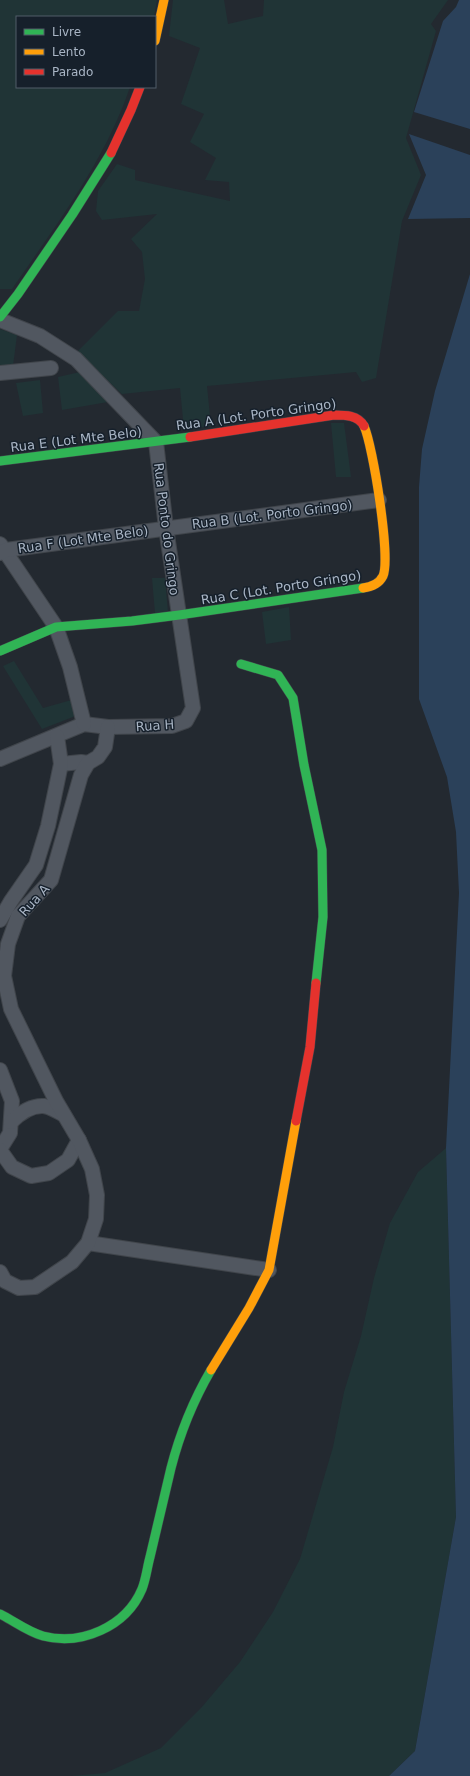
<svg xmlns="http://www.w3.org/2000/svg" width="470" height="1776" viewBox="0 0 470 1776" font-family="'DejaVu Sans',sans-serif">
<rect width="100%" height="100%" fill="#232930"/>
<!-- green -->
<g fill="#203436">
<path d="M0,0H157L154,17H17V87H130C105,161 56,225 12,289H0Z"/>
<path d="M173,0H224L228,24L263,16L264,0H448L431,24L436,31L406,138L421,175L402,221L376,378L362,382L356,372L207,386L211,426L184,430L180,388L122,394L77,352L118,311H139L145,279L142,252L131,239L157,214L102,220L96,211L98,191L117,164L135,170V180L230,201L229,182L205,180L216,158L190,142L204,114L181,104L200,48L169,36Z"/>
<path d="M0,329L17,335L13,366L0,368Z"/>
<path d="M80,372L108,402L62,410L58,377Z"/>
<path d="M40,380L43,413L23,416L16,383Z"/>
<path d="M331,423H344L351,477H336Z"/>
<path d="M152,578H165L168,612L155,613Z"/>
<path d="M289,607L291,640L266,644L262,612Z"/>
<path d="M14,661L43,708L75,699L78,715L42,729L3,666Z"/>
<path d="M446,1148L456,1517L415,1751L389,1776H71L105,1773L161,1748L201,1708L240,1662L273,1612L300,1559L333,1447L344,1392L361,1336L374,1278L390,1223L418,1172Z"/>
</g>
<!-- water -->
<g fill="#2b415a">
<path d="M459,0H470V129L414,112L443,21L456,7Z"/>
<path d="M409,134L470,155V218L408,219L426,175Z"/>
<path d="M470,274V1776H389L415,1751L456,1517L446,1148L459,893L456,832L447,777L419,699V487L422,449L435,391Z"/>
</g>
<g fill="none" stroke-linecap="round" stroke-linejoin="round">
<defs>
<g id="street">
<path d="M0,320L40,336L76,359L156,442L166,528L193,708L186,721L172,726L108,727L84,724L0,759"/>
<path d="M0,373L51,368"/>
<path d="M0,544L56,627L70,667L84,724"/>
<path d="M0,553L6,550L379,500"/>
<path d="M61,764L81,762L88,763"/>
<path d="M0,920L11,901L36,865L48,826L61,764L57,736"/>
<path d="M0,1070L12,1101L10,1133L0,1149"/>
<path d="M11,1122C19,1114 31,1105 44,1106C50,1107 59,1112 64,1115"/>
<path d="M0,1150L12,1167L31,1176L49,1173L68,1160L79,1140"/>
<path d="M88,1243L269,1270"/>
<path d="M0,1272L5,1281L19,1288L35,1287L72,1262L88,1243L96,1219L97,1195L92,1169L79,1140L56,1101L11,1009L4,976L8,944L18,916L51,880L81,775L88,763L98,757L105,747L108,727"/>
</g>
<g id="fast">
<path d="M0,317L18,294L72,215L111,153"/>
<path d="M0,461L190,437"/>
<path d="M0,651L56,627L132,621L179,615L363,588"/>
<path d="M241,664L278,675L293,698L304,765L322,850L323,917L316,983"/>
<path d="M0,1614C14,1621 28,1632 43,1636C81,1646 126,1627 142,1589C146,1579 147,1568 150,1557C157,1527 164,1498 171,1468C180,1433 193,1401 211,1370"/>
</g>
<g id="slow">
<path d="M155,41L164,0"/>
<path d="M363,588C371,587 379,584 383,576C391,558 373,446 364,426"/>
<path d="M211,1370L249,1308L269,1270L296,1121"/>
</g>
<g id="jam">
<path d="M111,153L131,110L140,87"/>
<path d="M190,437L334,415C345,415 358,415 364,426"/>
<path d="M296,1121L310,1047L316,983"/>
</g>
</defs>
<!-- street casing -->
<use href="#street" stroke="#40454b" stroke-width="16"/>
<!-- fast casing -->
<use href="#fast" stroke="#40454b" stroke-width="10"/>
<!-- slow casing -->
<use href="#slow" stroke="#40454b" stroke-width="10"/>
<!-- jam casing -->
<use href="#jam" stroke="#40454b" stroke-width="10"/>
<!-- street -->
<use href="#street" stroke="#515760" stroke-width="14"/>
<!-- fast -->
<use href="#fast" stroke="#30b455" stroke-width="9"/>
<!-- slow -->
<use href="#slow" stroke="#ff9f0a" stroke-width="9"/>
<!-- jam -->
<use href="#jam" stroke="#e5322d" stroke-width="9"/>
</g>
<g text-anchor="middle" stroke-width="3" stroke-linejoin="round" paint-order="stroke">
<!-- street labels -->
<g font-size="13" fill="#a9b5c5" stroke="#16202b">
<text transform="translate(256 414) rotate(-8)" y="5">Rua A (Lot. Porto Gringo)</text>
<text transform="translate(76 439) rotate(-7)" y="5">Rua E (Lot Mte Belo)</text>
<text transform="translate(272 514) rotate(-7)" y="5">Rua B (Lot. Porto Gringo)</text>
<text transform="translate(167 529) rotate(83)" y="5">Rua Ponto do Gringo</text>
<text transform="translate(83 539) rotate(-8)" y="5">Rua F (Lot Mte Belo)</text>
<text transform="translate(281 587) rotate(-9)" y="5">Rua C (Lot. Porto Gringo)</text>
<text transform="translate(155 725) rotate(-4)" y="5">Rua H</text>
<text transform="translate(34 900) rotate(-48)" y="5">Rua A</text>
</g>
</g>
<!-- legend -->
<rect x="16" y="16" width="140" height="72" fill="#16202b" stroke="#515c69"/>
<rect x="24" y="29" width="20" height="6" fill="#30b455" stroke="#515c69"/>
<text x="52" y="36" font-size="12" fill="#a9b5c5">Livre</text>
<rect x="24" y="49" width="20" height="6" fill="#ff9f0a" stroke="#515c69"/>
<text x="52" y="56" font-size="12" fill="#a9b5c5">Lento</text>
<rect x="24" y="69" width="20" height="6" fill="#e5322d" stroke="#515c69"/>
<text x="52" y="76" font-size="12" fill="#a9b5c5">Parado</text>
</svg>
